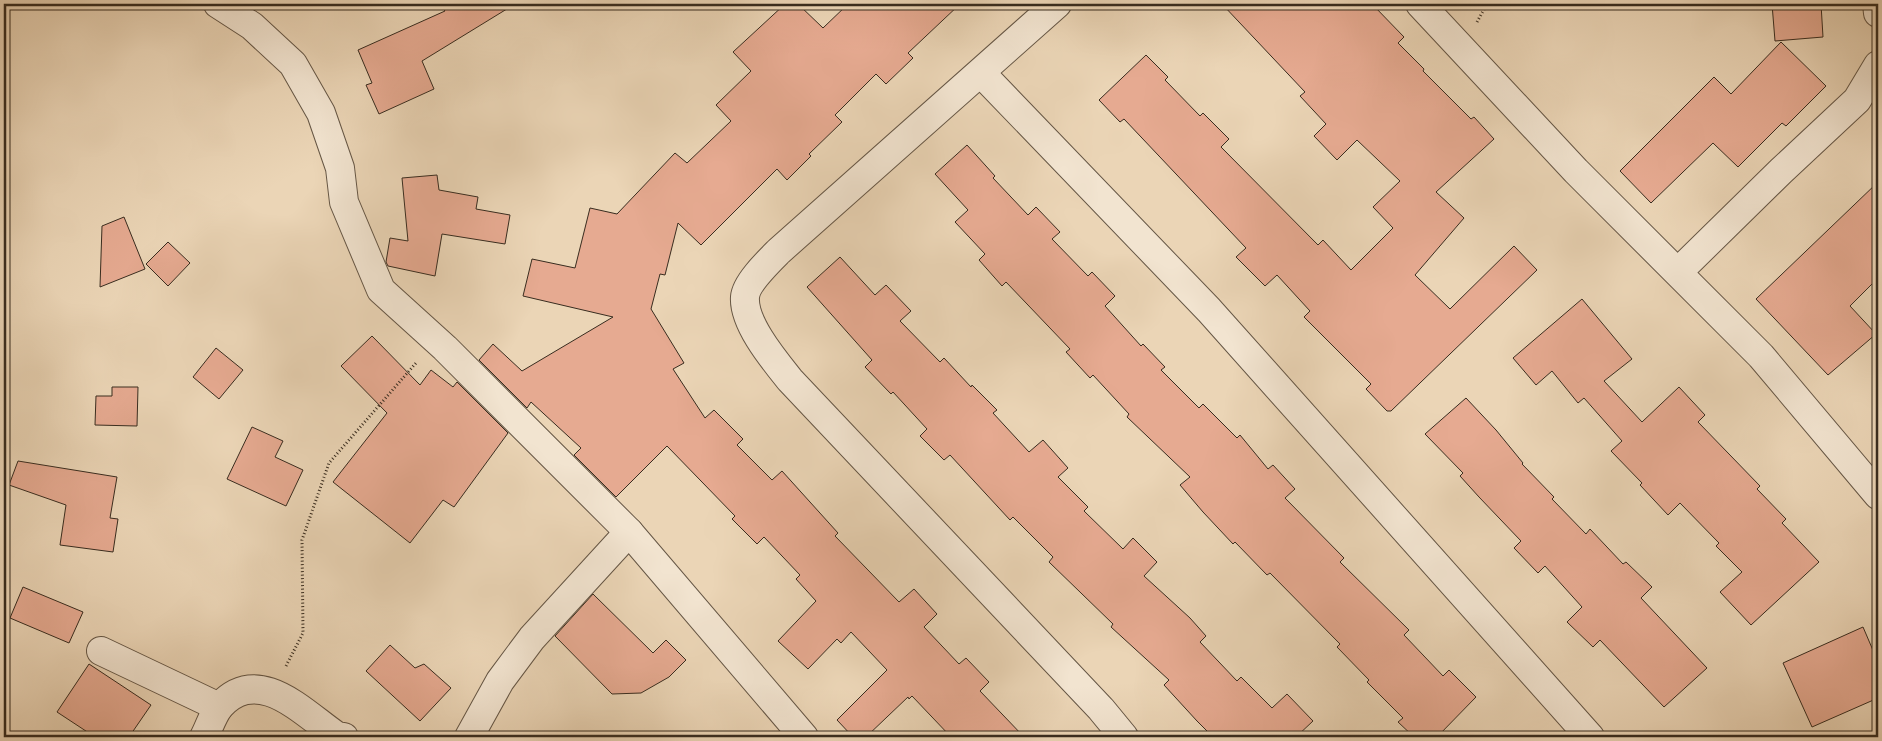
<svg xmlns="http://www.w3.org/2000/svg" width="1882" height="741" viewBox="0 0 1882 741" font-family="'IM FELL French Canon',serif">
<rect width="100%" height="100%" fill="#ebd5b6"/>
<filter id="stains"><feTurbulence type="fractalNoise" baseFrequency=".004" numOctaves="4"/><feColorMatrix values="0 0 0 0 .2 0 0 0 0 .09 0 0 0 0 .02 0 0 0 .5 -.17"/></filter>
<radialGradient id="worn" r=".72"><stop offset=".6" stop-color="#630" stop-opacity="0"/><stop offset="1" stop-color="#630" stop-opacity=".3"/></radialGradient>
<!-- building -->
<g fill="#e6aa91" stroke="#382c1f">
<path d="M440,4H515L422,61L434,89L379,114L366,85L372,83L358,50L445,11Z"/>
<path d="M785,4H798L823,28L848,4H960L908,53L913,58L886,84L876,74L835,115L842,122L809,154L811,156L787,180L777,169L701,245L678,223L665,275L660,274L651,309L684,363L673,369L705,418L714,410L743,439L737,445L772,480L782,471L838,533L835,536L899,602L914,589L937,614L924,627L959,664L966,658L989,682L980,691L1024,737H951L912,696L909,699L908,697L866,737H853L837,720L887,670L851,632L841,643L837,639L808,669L778,641L816,601L796,579L800,575L764,537L757,544L732,519L735,516L667,446L616,497L574,455L581,448L531,402L527,408L479,360L493,344L522,371L613,317L523,296L532,259L575,268L590,208L617,214L675,153L687,163L731,121L716,105L751,71L733,52Z"/>
<path d="M1222,4H1372L1404,37L1398,43L1424,69L1423,71L1471,119L1474,117L1494,139L1436,192L1464,218L1415,275L1450,309L1514,246L1537,270L1391,411H1387L1366,389L1371,384L1304,317L1310,311L1277,275L1265,286L1236,257L1246,248L1124,119L1120,122L1099,100L1146,55L1168,77L1165,80L1200,116L1203,113L1229,139L1221,147L1318,245L1323,240L1351,270L1393,228L1373,207L1400,181L1357,140L1337,160L1314,136L1326,124L1300,96L1305,92Z"/>
<path d="M1772,4H1821L1823,37L1775,41Z"/>
<path d="M1781,42L1826,86L1786,126L1782,123L1738,167L1713,143L1651,203L1620,171L1714,77L1731,94Z"/>
<path d="M967,145L995,176L993,178L1028,215L1036,207L1060,232L1052,239L1088,276L1092,272L1115,296L1105,306L1141,346L1143,344L1165,367L1161,370L1199,408L1203,404L1237,438L1240,435L1268,469L1273,465L1295,489L1285,498L1344,558L1340,562L1409,630L1404,635L1443,676L1449,670L1476,697L1437,737H1414L1398,722L1403,718L1367,682L1369,680L1337,647L1340,644L1270,573L1267,575L1235,542L1233,544L1203,512L1180,485L1190,477L1127,417L1129,414L1093,375L1090,378L1066,352L1070,349L1006,282L1002,286L979,260L985,254L955,222L968,210L935,174Z"/>
<path d="M437,175L439,190L478,197L476,209L510,215L505,244L442,234L435,276L388,266L386,262L390,238L408,241L402,178Z"/>
<path d="M1878,182V278L1850,306L1876,334L1828,375L1756,299Z"/>
<path d="M124,217L145,269L100,287L102,226Z"/>
<path d="M168,242L190,263L168,286L146,264Z"/>
<path d="M840,257L875,295L886,285L911,311L900,321L940,362L944,358L971,387L972,385L997,410L993,413L1029,452L1043,440L1068,468L1058,477L1088,507L1084,511L1123,549L1133,538L1157,562L1144,576L1190,618L1206,636L1200,642L1237,681L1241,677L1272,708L1287,694L1313,721L1296,737H1213L1197,721L1164,685L1169,680L1111,627L1113,624L1049,562L1053,557L1013,517L1010,520L950,455L944,460L920,436L927,429L893,392L891,394L865,367L872,360L807,287Z"/>
<path d="M1582,299L1632,359L1604,381L1642,422L1679,387L1705,415L1698,422L1760,486L1757,489L1786,519L1782,523L1819,562L1751,625L1720,592L1742,572L1716,546L1719,543L1680,503L1668,515L1640,485L1642,483L1611,451L1622,441L1584,398L1578,403L1552,371L1536,385L1513,358Z"/>
<path d="M372,336L420,385L431,370L453,387L457,382L508,433L454,507L443,500L410,543L333,482L387,413L341,366Z"/>
<path d="M216,348L243,370L219,399L193,377Z"/>
<path d="M112,387H138L137,426L95,425L96,396H112Z"/>
<path d="M1466,398L1496,430L1523,463L1522,464L1554,497L1552,499L1586,534L1590,529L1623,564L1626,562L1652,587L1641,598L1707,668L1664,707L1600,640L1593,647L1567,622L1582,607L1545,566L1538,573L1514,548L1521,541L1479,497L1460,476L1463,473L1425,434Z"/>
<path d="M252,427L283,441L275,457L303,470L286,506L227,479Z"/>
<path d="M18,461L117,477L110,518L118,519L113,552L60,545L66,505L9,485Z"/>
<path d="M23,587L83,612L69,643L10,618Z"/>
<path d="M593,594L653,653L666,640L686,660L669,677L641,693L612,694L555,636Z"/>
<path d="M1863,627L1878,662V698L1812,727L1783,663Z"/>
<path d="M390,645L415,668L424,664L451,688L420,721L366,671Z"/>
<path d="M89,664L151,705L129,737H95L57,712Z"/>
</g>
<g fill="none" stroke-linecap="round" stroke-linejoin="round">
<defs>
<g id="minor">
<path d="M218,4L252,26L293,64L321,113L340,168L344,202L381,290L445,348L629,532L804,737"/>
<path d="M1057,4L779,251C769,261 746,283 745,297C743,323 774,360 790,380L1101,709L1124,737"/>
<path d="M1420,4L1576,171L1761,356L1878,495"/>
<path d="M1877,4L1878,13"/>
<path d="M981,73L1209,310L1590,737"/>
<path d="M1678,272L1781,171L1857,100L1878,65"/>
<path d="M101,651L219,707"/>
<path d="M204,737C209,728 213,714 220,706C259,664 302,712 337,736L344,737"/>
<path d="M469,737L500,681L532,638L629,532"/>
</g>
</defs>
<!-- minor casing -->
<use href="#minor" stroke="#655645" stroke-width="30"/>
<!-- path -->
<g stroke="#382c1f" stroke-width="3" stroke-dasharray="1 2.5" stroke-linecap="butt">
<path d="M1477,22L1487,4"/>
<path d="M286,666L303,633L302,540L329,463L416,363"/>
</g>
<!-- minor -->
<use href="#minor" stroke="#f2e4d0" stroke-width="28"/>
</g>
<!-- margin -->
<rect width="1882" height="741" fill="none" stroke="#ebd5b6" stroke-width="20"/>
<rect x="5" y="5" width="1872" height="731" fill="none" stroke="#382c1f" stroke-width="2.5"/>
<rect x="10" y="10" width="1862" height="721" fill="none" stroke="#382c1f"/>
<rect width="100%" height="100%" filter="url(#stains)"/>
<rect width="100%" height="100%" fill="url(#worn)"/>
</svg>
